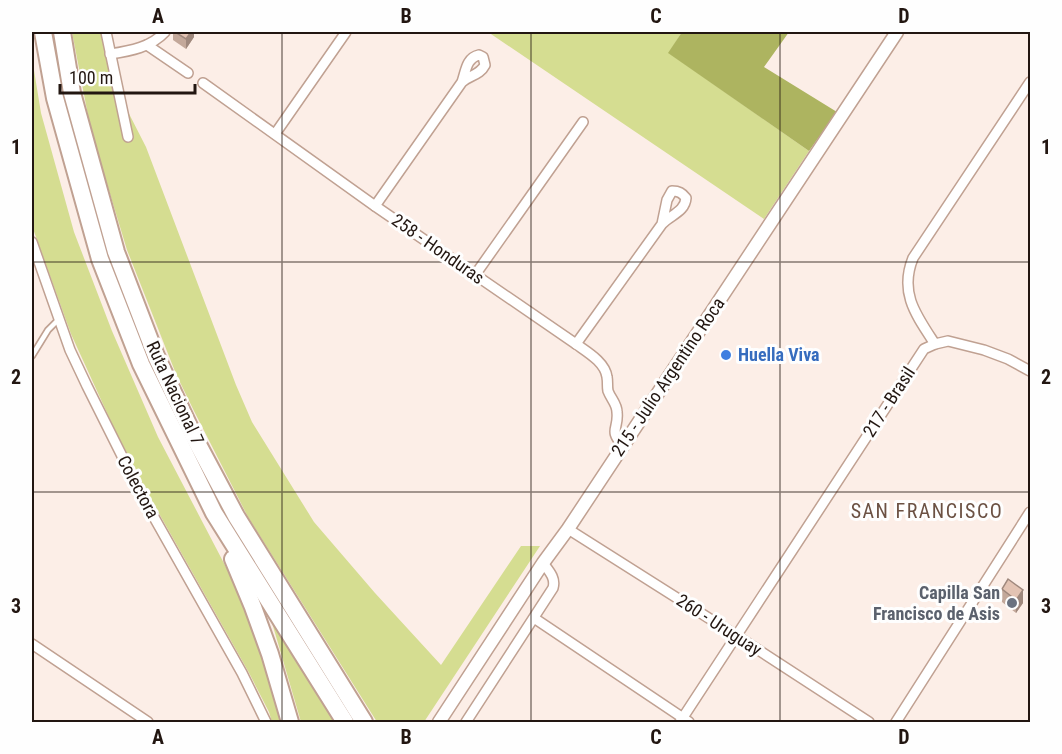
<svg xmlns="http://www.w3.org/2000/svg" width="1062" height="754" viewBox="0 0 1062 754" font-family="'Roboto Condensed',sans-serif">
<rect width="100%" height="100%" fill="#fceee7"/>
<!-- green -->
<g fill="#d5dd91">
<path d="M72,32H102L105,51L122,100L146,147L236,385L252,422L314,522L375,593L441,665L521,546H540L424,722H377L248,517L194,411L176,374L127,250L91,131Z"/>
<path d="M488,32H682L669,53L809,151L764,219Z"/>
<path d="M32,58L41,113L74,232L112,331L158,437L250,613L283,722H272L269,712L248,671L148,494L113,426L71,334L32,226Z"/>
<path d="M268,609L336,722H301Z"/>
</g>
<!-- forest -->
<path fill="#adb460" d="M682,32H789L764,67L837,112L809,151L668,53Z"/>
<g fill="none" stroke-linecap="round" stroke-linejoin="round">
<defs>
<path id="lane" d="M32,356L48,330L59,319"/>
<g id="street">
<path d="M106,32L128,137"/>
<path d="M147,45L188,73"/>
<path d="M110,54C131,51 151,47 165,32"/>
<path d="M203,83L375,206L576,344C587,352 605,362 607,377C608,382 607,386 608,391C611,399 617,404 617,412C619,430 608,429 623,446"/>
<path d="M275,134L346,32"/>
<path d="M375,206L462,82C466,71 466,58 479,55L483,57L485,65C480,75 470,75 462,82"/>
<path d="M32,242L70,350L87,386L142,496L242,673L266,722"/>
<path d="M475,275L583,122"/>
<path d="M576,344L662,224C670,215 685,212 686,198C682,193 679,191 672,191L667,200L662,224"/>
<path d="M935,344C916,315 899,293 913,258L1030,82"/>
<path d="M568,529L737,636L869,722"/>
<path d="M534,618L689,722"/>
<path d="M32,644L148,722"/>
<path d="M466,722L553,588C556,578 549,571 543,563"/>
<path d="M680,722L924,349L935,344L948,341L984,350L1008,359L1030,371"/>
<path d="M896,722L1030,512"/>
</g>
<path id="secondary" d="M439,722L543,563L568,529L897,32"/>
<g id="highway">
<path d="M43,32L55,98L100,259L141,364L214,513L345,722"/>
<path d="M62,32L72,93L116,252L156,356L194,437L236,516L364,722"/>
<path d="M233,559L253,607L270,654L290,722"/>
</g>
</defs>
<!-- lane casing -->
<use href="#lane" stroke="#c0a192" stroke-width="8"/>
<!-- street casing -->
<use href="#street" stroke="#c0a192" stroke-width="12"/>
<!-- secondary casing -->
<use href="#secondary" stroke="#c0a192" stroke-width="15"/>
<!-- highway casing -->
<use href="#highway" stroke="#c0a192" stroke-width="20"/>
<!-- lane -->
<use href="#lane" stroke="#fff" stroke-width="4.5"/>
<!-- street -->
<use href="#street" stroke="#fff" stroke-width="9"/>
<!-- secondary -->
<use href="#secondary" stroke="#fff" stroke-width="12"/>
<!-- highway -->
<use href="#highway" stroke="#fff" stroke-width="16"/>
</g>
<!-- wall -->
<g fill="#c3a89a">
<path d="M173,32H194V37L186,49L173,40Z"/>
<path d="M1002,589L1023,603L1016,613L1002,602Z"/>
</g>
<!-- shaded-wall -->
<g fill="#9f887d">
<path d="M191,32H194V37L186,49V39Z"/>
<path d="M1023,590V603L1016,613V600Z"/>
</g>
<!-- building -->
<g fill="#e3c3b3" stroke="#9f887d" stroke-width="1.5">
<path d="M175,32H191L186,39Z"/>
<path d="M1008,579L1023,590L1016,600L1002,589Z"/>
</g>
<!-- grid -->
<path fill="none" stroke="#221611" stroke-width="1.5" stroke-opacity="0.55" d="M282,32V722M531,32V722M780,32V722M32,262H1030M32,492H1030"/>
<!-- markers -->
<circle fill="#3f7fe0" stroke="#fefefe" stroke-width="2" cx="726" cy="355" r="6"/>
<circle fill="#6b7280" stroke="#fefefe" stroke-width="2" cx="1012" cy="603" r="6"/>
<g text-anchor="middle" stroke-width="6" stroke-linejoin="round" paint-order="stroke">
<!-- street labels -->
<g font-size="18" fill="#221611" stroke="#fefefe">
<text transform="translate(438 249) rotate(35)" y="6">258 - Honduras</text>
<text transform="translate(668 377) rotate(-56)" y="6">215 - Julio Argentino Roca</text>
<text transform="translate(175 393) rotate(65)" y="6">Ruta Nacional 7</text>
<text transform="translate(889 402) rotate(-57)" y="6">217 - Brasil</text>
<text transform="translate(138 487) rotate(62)" y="6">Colectora</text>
<text transform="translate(719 625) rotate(33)" y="6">260 - Uruguay</text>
</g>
<!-- shop labels -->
<g font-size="18" font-weight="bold" fill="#366cbe" stroke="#fefefe" text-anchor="start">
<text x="738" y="361">Huella Viva</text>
</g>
<!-- worship labels -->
<g font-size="18" font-weight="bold" fill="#5b616d" stroke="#fefefe" text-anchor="end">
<text x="1000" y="599">Capilla San<tspan x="1000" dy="21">Francisco de Asis</tspan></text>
</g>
<!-- neighbourhood labels -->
<g font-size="20" letter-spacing="1.5" fill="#6c5143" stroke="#fefefe">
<text x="927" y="518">SAN FRANCISCO</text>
</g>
</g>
<!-- border -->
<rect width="1062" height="754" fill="none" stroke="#fefefe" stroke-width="66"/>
<!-- scale -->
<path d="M60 84v9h135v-9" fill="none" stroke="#221611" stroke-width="3"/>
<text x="69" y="84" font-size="18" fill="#221611" stroke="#fefefe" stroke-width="4.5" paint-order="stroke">100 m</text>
<rect x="33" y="33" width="996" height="688" fill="none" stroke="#221611" stroke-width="2"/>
<g font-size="20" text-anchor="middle" font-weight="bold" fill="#221611">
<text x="158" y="23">A</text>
<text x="406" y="23">B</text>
<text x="656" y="23">C</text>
<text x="904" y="23">D</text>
<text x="16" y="154">1</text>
<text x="1046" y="154">1</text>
<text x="16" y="384">2</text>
<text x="1046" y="384">2</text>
<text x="16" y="613">3</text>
<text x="1046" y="613">3</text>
<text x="158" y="744">A</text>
<text x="406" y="744">B</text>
<text x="656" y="744">C</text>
<text x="904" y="744">D</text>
</g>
</svg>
